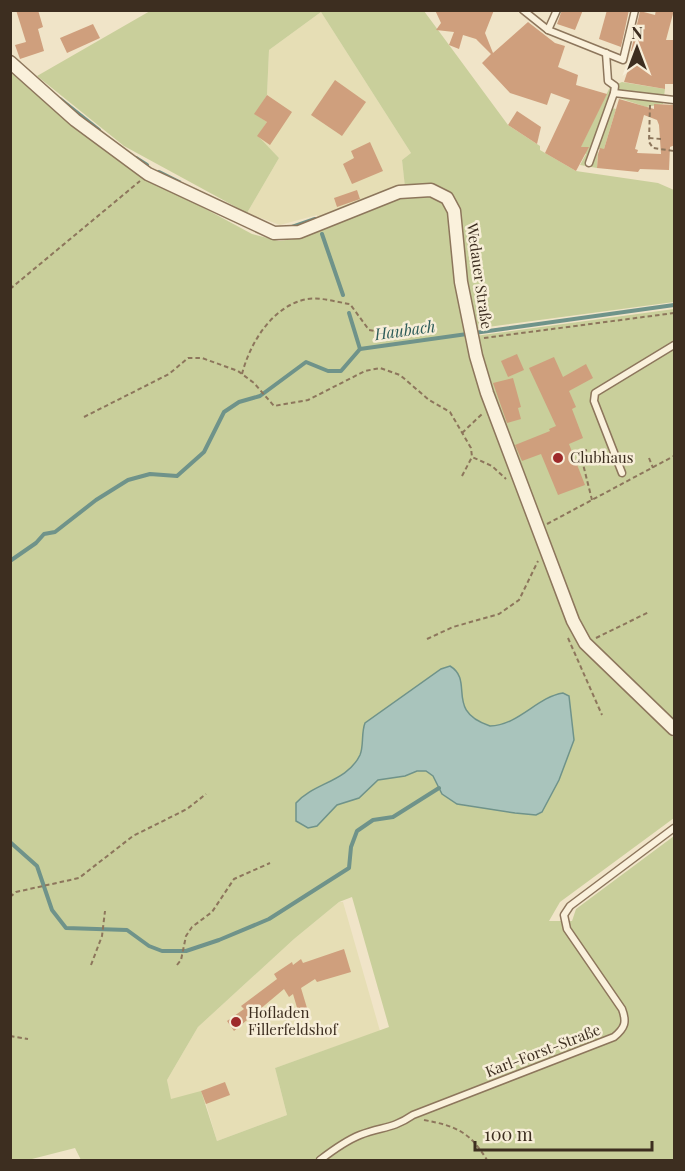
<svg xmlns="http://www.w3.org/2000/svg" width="685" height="1171" viewBox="0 0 685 1171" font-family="'Playfair Display',serif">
<rect width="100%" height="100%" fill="#f0e4c8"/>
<!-- farmland -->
<g fill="#e6deb5">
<path d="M321,12L411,153L402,160L405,185L319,220L317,215L280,225L247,213L279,158L257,136L254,114L267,95L269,50Z"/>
<path d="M339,902H343L380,1031L275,1068L287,1115L217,1141L206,1104L170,1100L167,1080L198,1027L294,939Z"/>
</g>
<!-- green -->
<g fill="#c9cf9b" fill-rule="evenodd">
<path d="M150,11H424L508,125L540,146V150L576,171L658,183L674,190V302L466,330L468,337L674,309V722L581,646L674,738V818L560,902L549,921H572L576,909L674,836V1160H324L321,1156L315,1160H81L75,1148L28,1160H11V73L113,154L150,179L252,234L279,241L302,238L406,196L402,160L411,153L321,12L269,50L267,95L255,114L267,122L258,136L279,158L247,213L124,146L37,76ZM352,897L389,1027L275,1068L287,1115L217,1141L201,1091L171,1099L167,1080L198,1027L294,939L339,902Z"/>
<path d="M622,82L665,89L663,104L646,107L616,97L612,108L616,109L604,149H598L597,168L580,165L586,154L579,150L610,87Z"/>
</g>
<!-- water -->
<path fill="#a9c4bc" stroke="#6f938a" stroke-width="1.5" d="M450,666C475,681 444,711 490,726C519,725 537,697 563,693L569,696L574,740L559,780L542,812L536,815L515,813L457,804L442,794L433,776L426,771H417L405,776L378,780L359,798L337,805L317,826L308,828L296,821V803C313,783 347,782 360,755C364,746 361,733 365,723L441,669Z"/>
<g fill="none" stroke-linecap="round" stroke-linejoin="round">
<!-- stream -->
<g stroke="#6f938a" stroke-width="4">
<path d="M60,99L99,130"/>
<path d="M136,158L147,165"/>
<path d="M159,172L179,182"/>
<path d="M292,227L315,219"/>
<path d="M322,234L343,295"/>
<path d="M349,313L360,349"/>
<path d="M10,561L36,543L44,534L55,532L96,500L128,480L150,474L177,476L204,452L224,412L239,402L260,396L306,362L328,371H341L360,349L674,305"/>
<path d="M10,842L37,866L52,910L66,928L127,930L149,946L162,951H186L219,940L269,919L349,868L351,847L357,831L373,820L393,817L439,788"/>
</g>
</g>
<!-- building -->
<g fill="#cf9f7d" fill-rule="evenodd">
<path d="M16,10H38L43,27L38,29L44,51L20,59L15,45L26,42Z"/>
<path d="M435,10H494L485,33L493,53L528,22L555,43L565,46L558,67L578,75L576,85L607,94L581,147H589L576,171L545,153L570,100L551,93L547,105L510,93L482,63L491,54L476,39L463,35L459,49L449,45L454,32L436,30L441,23Z"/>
<path d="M562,10H583L575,30L557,24Z"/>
<path d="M607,10H629L621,47L599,39Z"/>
<path d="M656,10H674L666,40H675V84H665V89L624,82L634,52L631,51L640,11L655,15Z"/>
<path d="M93,24L100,38L67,53L60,38Z"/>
<path d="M335,80L366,102L342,136L311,115Z"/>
<path d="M267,95L292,112L270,145L257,136L267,122L254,114Z"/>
<path d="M619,99L654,109V104L675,105V145L670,147L669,170L640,169L638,172L597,168L598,154L600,148L604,149ZM644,115L657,120L659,125L661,154L637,153L638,150L635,149Z"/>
<path d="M517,111L541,127L537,144L508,125Z"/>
<path d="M370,142L383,171L352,184L343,164L354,158L351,151Z"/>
<path d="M357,190L360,199L337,207L334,198Z"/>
<path d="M517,354L524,370L508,377L501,361Z"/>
<path d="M554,357L563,377L586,364L593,378L569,391L576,407L572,409L583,438L569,444L585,485L558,495L541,454L522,461L515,445L550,431L549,429L556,426L529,368Z"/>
<path d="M513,378L521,407L518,408L521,419L507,423L493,383Z"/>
<path d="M344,949L351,972L317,982L315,979L301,988L307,1008L298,1011L293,994L289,997L284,989L234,1031L227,1021L244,1009L241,1006L277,979L274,974L292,962L293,965L301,959L303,963Z"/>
<path d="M225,1082L230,1095L206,1104L201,1091Z"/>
</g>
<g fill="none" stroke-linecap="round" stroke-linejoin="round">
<defs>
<g id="service">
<path d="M523,10L548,30L623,60L635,10"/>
<path d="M548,30L557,10"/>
<path d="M614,93L674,100"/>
<path d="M589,163L614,93L615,86L608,81L606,53"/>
<path d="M622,473L594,401L595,393L674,345"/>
<path d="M320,1160C333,1150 345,1141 360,1135C382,1126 391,1130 413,1115L614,1037C625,1028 627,1022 622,1009L567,929L564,915L570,906L674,828"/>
</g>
<path id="minor" d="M10,62L75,120L148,174L274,233L299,232L399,192L431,190L447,198L454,211L461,282L476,356L487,393L573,621L585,643L674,729"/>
</defs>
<!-- service casing -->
<use href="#service" stroke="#8d765c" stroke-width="9"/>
<!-- minor casing -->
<use href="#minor" stroke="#8d765c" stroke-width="15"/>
<!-- path -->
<g stroke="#8d765c" stroke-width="2" stroke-dasharray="4.5 3" stroke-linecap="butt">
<path d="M650,105L649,142L653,148L674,151"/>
<path d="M649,138L661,139"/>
<path d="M10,289L140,181"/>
<path d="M484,338L674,313"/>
<path d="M242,374C250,343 272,306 307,299C321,297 336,302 350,304L369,330L385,333L396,331"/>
<path d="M84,417L169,374L188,358H202L238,371L254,383L274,406L308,400L365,371L380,368L400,375L429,400L450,412L471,448L472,457L492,466L506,479"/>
<path d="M462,433L482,414"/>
<path d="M587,450L580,452L592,500"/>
<path d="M649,458L653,468"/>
<path d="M462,476L472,457"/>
<path d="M547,524L674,456"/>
<path d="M568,638L602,715"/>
<path d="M596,638L649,612"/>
<path d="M427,639L453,627L499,614L519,600L538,561"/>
<path d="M10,832H11"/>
<path d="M10,897L16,892L79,878L133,836L187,809L206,794"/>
<path d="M91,965L102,936L105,911"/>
<path d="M177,965L181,960L186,936L192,927L212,912L234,879L270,863"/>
<path d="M10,1036L28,1039"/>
<path d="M424,1120C456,1126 470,1132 487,1160"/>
</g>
<!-- service -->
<use href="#service" stroke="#faf1dc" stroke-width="6"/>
<!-- minor -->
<use href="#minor" stroke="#faf1dc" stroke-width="12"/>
</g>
<!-- markers -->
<g fill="#9e2a2b" stroke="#f7eed8" stroke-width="2">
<circle cx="558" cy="458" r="6"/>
<circle cx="236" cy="1022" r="6"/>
</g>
<g text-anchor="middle" stroke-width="5" stroke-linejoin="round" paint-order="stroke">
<!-- street labels -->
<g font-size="15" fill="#3d2e20" stroke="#f7eed8">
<text transform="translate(479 276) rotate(82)" y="5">Wedauer Straße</text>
<text transform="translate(543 1051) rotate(-21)" y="5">Karl-Forst-Straße</text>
</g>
<!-- poi labels -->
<g font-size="15" fill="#3d2e20" stroke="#f7eed8" text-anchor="start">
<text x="570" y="463">Clubhaus</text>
<text x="248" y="1018">Hofladen<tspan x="248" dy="17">Fillerfeldshof</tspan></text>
</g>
<!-- water labels -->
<g font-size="16" font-style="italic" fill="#2f5d5a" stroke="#f7eed8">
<text transform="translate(405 330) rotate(-8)" y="6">Haubach</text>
</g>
</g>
<!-- border -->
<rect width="685" height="1171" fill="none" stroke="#3d2e20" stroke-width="24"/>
<!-- north arrow -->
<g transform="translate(637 48)" stroke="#f7eed8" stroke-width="4.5" paint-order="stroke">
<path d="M0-4.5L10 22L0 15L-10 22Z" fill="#3d2e20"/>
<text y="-9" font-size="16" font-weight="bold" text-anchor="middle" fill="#3d2e20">N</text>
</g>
<!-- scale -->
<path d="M475 1141v9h177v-9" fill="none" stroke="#3d2e20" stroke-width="3"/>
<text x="484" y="1141" font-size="18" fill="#3d2e20" stroke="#f7eed8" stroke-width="4.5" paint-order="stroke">100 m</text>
</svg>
